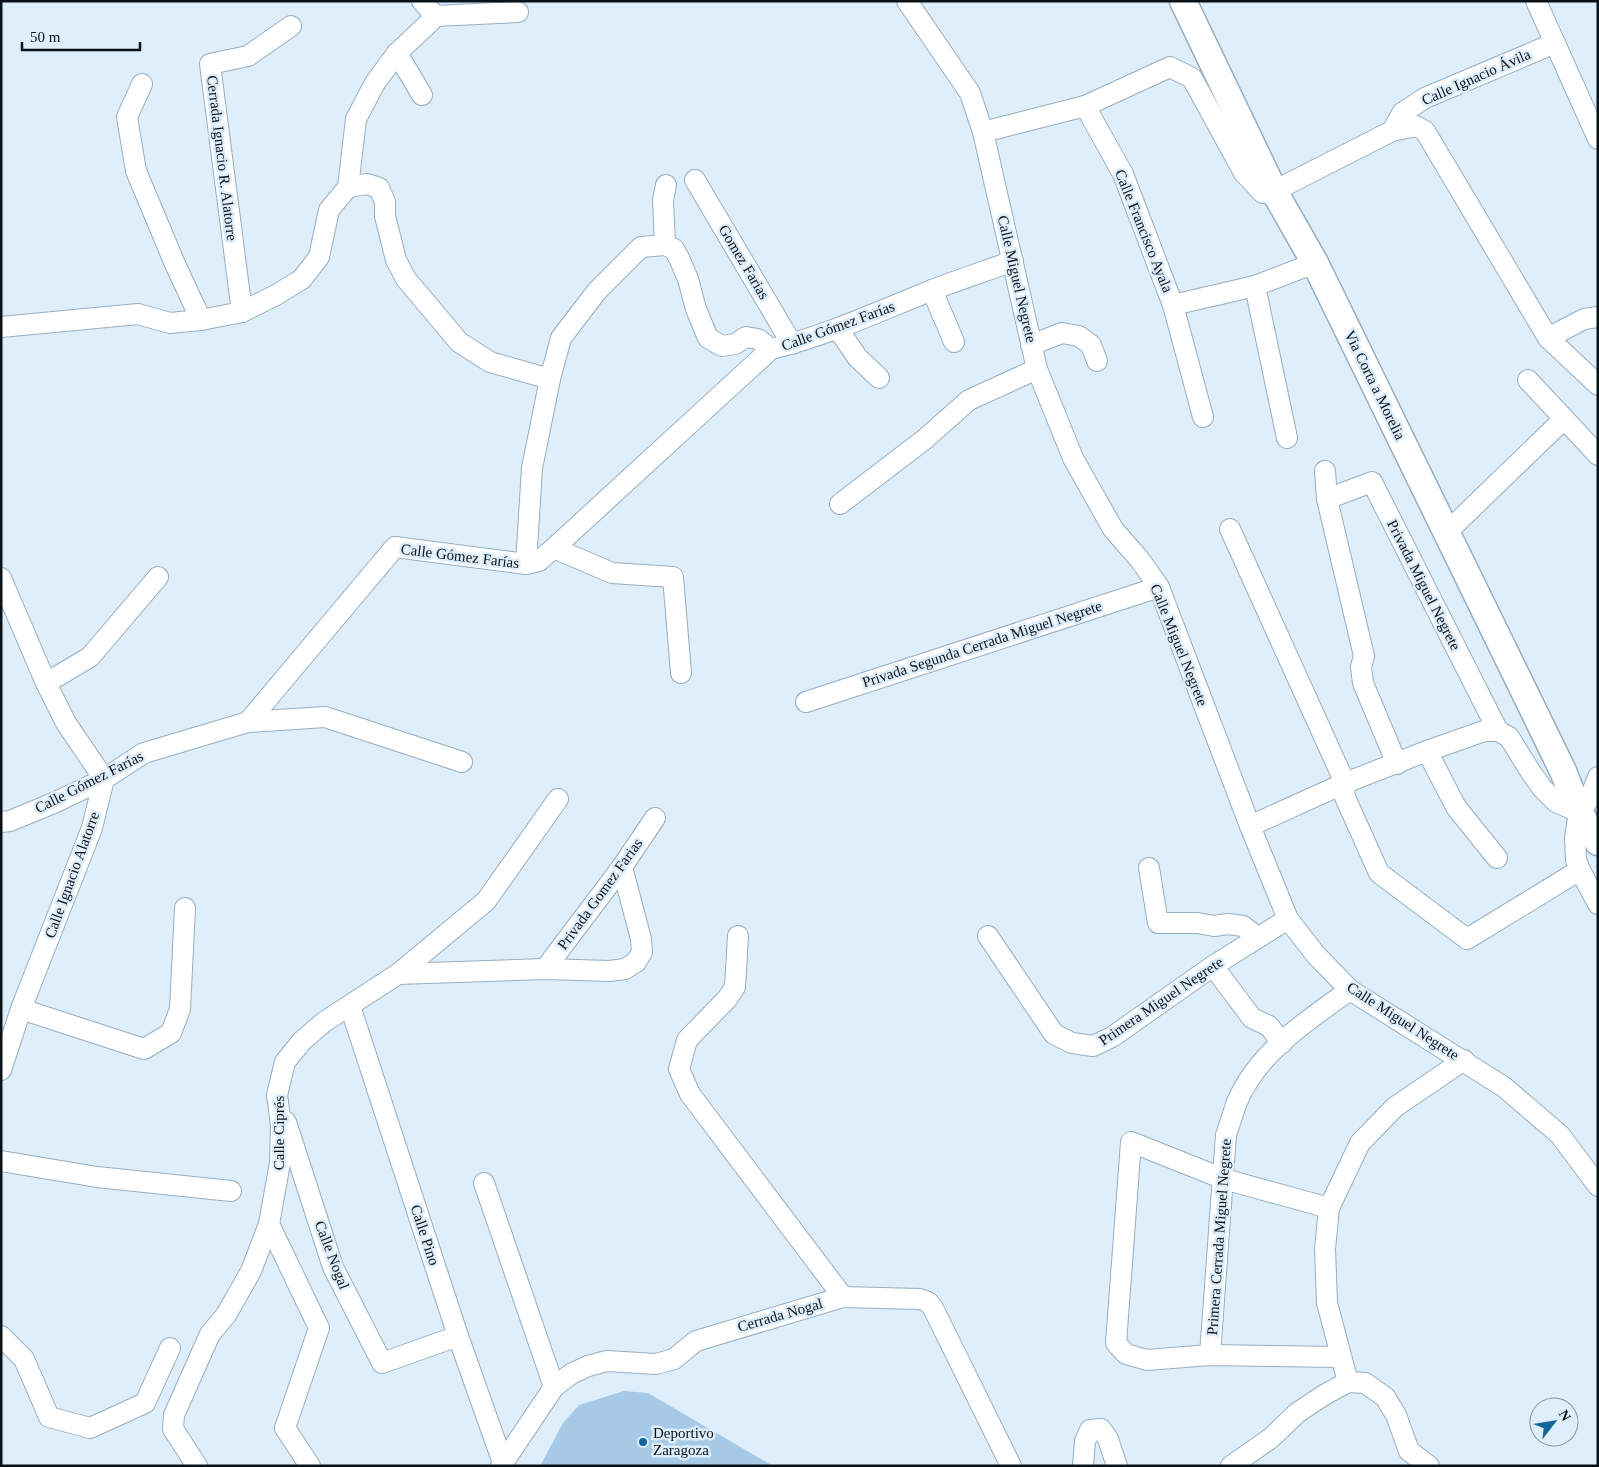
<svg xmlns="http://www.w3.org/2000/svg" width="1599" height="1467" viewBox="0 0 1599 1467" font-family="Georgia,serif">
<rect width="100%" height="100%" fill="#dfeefb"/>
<!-- green -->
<path fill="#a6cae6" d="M624,1391L648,1393L773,1466H540L563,1423L579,1405Z"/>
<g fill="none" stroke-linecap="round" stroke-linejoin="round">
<defs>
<g id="minor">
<path d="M422,1L435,16"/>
<path d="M907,1L970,93L983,132L1037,369L1073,458L1113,529L1140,560L1159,587L1250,826L1288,919L1316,955L1350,990L1504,1087L1560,1135L1598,1186"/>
<path d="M1536,1L1598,139"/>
<path d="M435,16L518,12"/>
<path d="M397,53L422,95"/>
<path d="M142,84L127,117L136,171L175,264L201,320"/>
<path d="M1085,106L1123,174L1173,305L1203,417"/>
<path d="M1392,131L1416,126L1425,131L1548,338L1598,385"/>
<path d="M983,132L1085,106L1170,67L1192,78L1244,173L1263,193L1274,191L1392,131L1402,113L1425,98L1555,43"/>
<path d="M695,180L792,344"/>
<path d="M348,187L367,184L379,188L385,202V216L396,260L406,279L459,342L490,362L550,379"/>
<path d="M665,245L663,200L666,185"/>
<path d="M1255,286L1287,438"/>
<path d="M932,290L954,342"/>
<path d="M1173,305L1255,286L1315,263"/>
<path d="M242,312L210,64L248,56L291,26"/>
<path d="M1,327L138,314L170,323L201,320L242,312L276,295L302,279L319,257L329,210L348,187L356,119L375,83L397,53L429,23L435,16"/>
<path d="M838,329L857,357L879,378"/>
<path d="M1548,338L1584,319L1598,317"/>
<path d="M1031,345L1062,333L1079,336L1091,345L1097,361"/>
<path d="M1528,380L1598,455"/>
<path d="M1325,471L1327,499L1364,656L1361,667L1363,683L1397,764"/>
<path d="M1327,499L1372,482L1498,731"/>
<path d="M840,504L925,439L969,400L1037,369"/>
<path d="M1230,529L1345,783L1344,795L1379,873L1467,939L1580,870"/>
<path d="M1446,533L1564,419"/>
<path d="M554,548L612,573L673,577L681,673"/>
<path d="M526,564L532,468L550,379L561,338L597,291L641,247L665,245L674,249L679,258L688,279L696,309L708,338L722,346L735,344L746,337L758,339L771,349"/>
<path d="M1,578L46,683L66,723L104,779L92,828L21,1009L1,1070"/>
<path d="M46,683L90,657L158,577"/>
<path d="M806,702L1159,587"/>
<path d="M248,722L325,717L462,762"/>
<path d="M1427,751L1456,807L1497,858"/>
<path d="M1598,777L1590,798L1579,812L1575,838L1576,860L1580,870L1598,904"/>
<path d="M1,822L10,821L56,802L104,779L144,753L248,722L395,547L526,564L539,561L554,548L771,349C826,336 877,312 930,291C957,280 986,271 1013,261"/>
<path d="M1250,826L1345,783L1427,751L1484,731H1498L1509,737L1530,771L1542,788L1556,802L1579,812"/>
<path d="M1149,868L1158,923H1197L1214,926L1228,924L1243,926L1257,937"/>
<path d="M738,936L735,987L727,999L687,1040L679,1069L690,1094L843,1297"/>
<path d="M988,936L1054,1034L1072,1043L1093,1046L1112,1037L1213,966L1288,919"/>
<path d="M1213,966L1252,1018L1269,1026L1282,1043"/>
<path d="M545,969L622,867L655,818"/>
<path d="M398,974L545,969L609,971L625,969L636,962L642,952L641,939L622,867"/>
<path d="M350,1006L458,1336L503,1463"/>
<path d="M21,1009L144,1049L171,1033L180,1009L185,908"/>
<path d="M286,1122L333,1267L382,1363L458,1336"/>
<path d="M1,1161L97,1177L231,1191"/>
<path d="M484,1183L554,1387"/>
<path d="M1329,1208L1224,1179L1131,1142L1116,1343L1126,1354L1147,1360L1210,1355L1340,1357"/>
<path d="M269,1224L319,1328L285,1428L310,1466"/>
<path d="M1,1336L24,1359L49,1417L90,1428L145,1403L170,1348"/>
<path d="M1210,1355L1226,1135C1230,1124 1233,1113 1237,1102C1258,1052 1308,1020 1350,990"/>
<path d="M1348,1382L1327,1303L1325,1249L1329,1208L1360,1143L1395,1107L1464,1060"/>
<path d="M197,1466L173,1429L174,1415L210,1334L226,1315L251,1271L269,1224L280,1163L281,1125L277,1095L285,1062L302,1041L324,1022L398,974L486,901L558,799"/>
<path d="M501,1466L554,1387L571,1374L588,1366L607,1361L656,1364L674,1359L696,1341L843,1297L920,1299L928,1302L933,1308L1011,1466"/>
<path d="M1083,1466L1085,1441L1090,1430L1101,1429L1108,1439L1117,1466"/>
<path d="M1231,1466L1271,1438L1297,1413L1324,1395L1348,1382L1365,1383L1385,1397L1396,1415L1409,1451L1429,1466"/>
</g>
<path id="major" d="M1183,1L1274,191L1315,263L1563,771L1579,812L1598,842"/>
</defs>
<!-- minor casing -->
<use href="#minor" stroke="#95aec2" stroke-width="22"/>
<!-- major casing -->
<use href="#major" stroke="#95aec2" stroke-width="29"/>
<!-- minor -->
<use href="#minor" stroke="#fff" stroke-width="20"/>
<!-- major -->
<use href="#major" stroke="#fff" stroke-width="26"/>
</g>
<!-- markers -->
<circle fill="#156698" stroke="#dfeefb" stroke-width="2" cx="643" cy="1442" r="5"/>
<g text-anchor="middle" stroke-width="5" stroke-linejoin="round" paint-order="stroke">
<!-- street labels -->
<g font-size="15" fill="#091219" stroke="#dfeefb">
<text transform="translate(1476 77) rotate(-24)" y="5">Calle Ignacio Ávila</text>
<text transform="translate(222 158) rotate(83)" y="5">Cerrada Ignacio R. Alatorre</text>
<text transform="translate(1144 231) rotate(68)" y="5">Calle Francisco Ayala</text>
<text transform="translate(744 262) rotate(59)" y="5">Gomez Farias</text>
<text transform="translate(1017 279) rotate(77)" y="5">Calle Miguel Negrete</text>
<text transform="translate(838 326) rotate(-20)" y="5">Calle Gómez Farías</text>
<text transform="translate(1375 385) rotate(64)" y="5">Via Corta a Morelia</text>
<text transform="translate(460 556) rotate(7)" y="5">Calle Gómez Farías</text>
<text transform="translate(1424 585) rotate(63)" y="5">Privada Miguel Negrete</text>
<text transform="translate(982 644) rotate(-18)" y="5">Privada Segunda Cerrada Miguel Negrete</text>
<text transform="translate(1179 645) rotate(68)" y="5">Calle Miguel Negrete</text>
<text transform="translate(89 782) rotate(-27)" y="5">Calle Gómez Farías</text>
<text transform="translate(72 875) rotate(-70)" y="5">Calle Ignacio Alatorre</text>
<text transform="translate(600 894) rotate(-54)" y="5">Privada Gomez Farias</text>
<text transform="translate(1161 1001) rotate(-34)" y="5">Primera Miguel Negrete</text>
<text transform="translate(1403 1021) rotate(33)" y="5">Calle Miguel Negrete</text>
<text transform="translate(279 1133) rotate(-90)" y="5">Calle Ciprés</text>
<text transform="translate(425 1235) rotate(72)" y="5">Calle Pino</text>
<text transform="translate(1219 1237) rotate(-86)" y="5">Primera Cerrada Miguel Negrete</text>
<text transform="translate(332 1255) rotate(69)" y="5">Calle Nogal</text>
<text transform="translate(780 1315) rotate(-16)" y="5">Cerrada Nogal</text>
</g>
<!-- poi labels -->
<g font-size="15" fill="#091219" stroke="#dfeefb" text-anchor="start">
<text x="653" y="1438">Deportivo<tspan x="653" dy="17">Zaragoza</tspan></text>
</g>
</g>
<!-- border -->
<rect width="1599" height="1467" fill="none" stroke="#091219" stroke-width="5"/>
<!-- north arrow -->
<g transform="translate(1554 1422) rotate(59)"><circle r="24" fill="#dfeefb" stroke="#8996a1"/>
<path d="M0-4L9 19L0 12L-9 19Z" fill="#156698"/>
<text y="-8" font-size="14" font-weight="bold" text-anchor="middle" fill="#091219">N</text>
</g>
<!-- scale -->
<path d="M22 42v8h118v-8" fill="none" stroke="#091219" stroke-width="2.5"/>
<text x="30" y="42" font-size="15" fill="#091219" stroke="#dfeefb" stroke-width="4" paint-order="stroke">50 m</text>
</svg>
